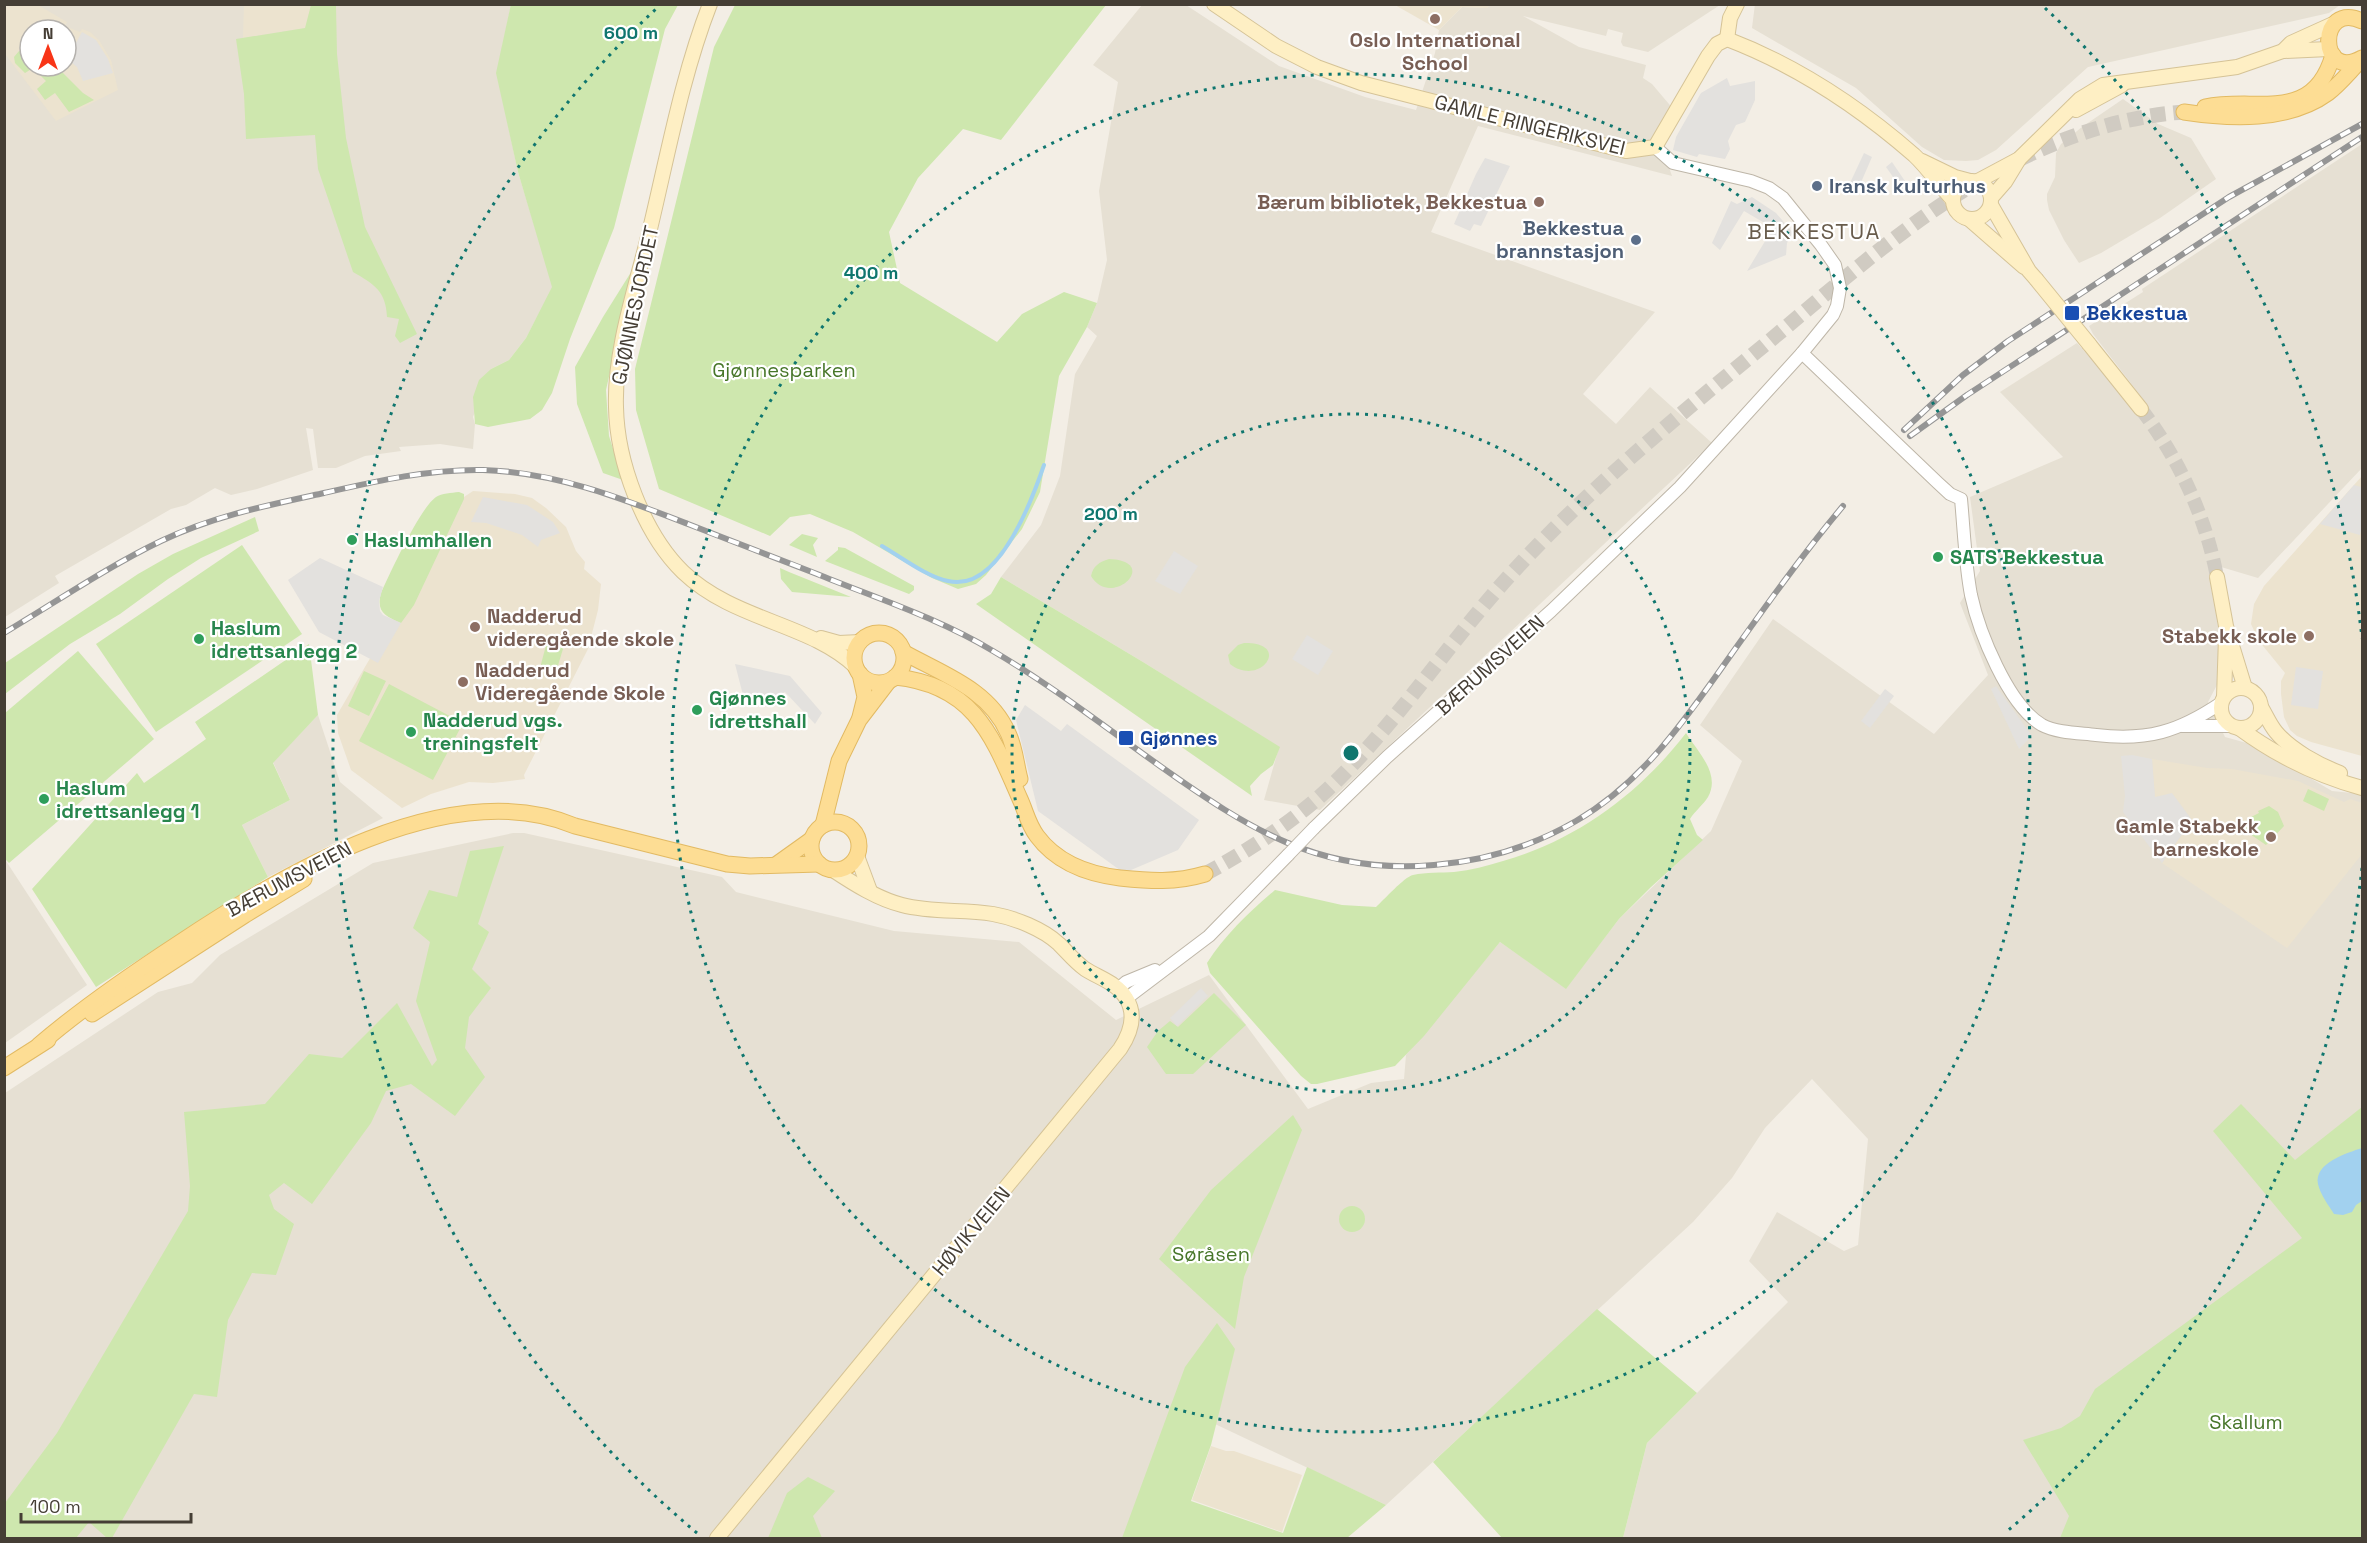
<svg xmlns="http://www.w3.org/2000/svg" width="2367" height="1543" viewBox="0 0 2367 1543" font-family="'Space Grotesk',sans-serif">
<rect width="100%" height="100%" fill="#f3eee5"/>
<!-- residential -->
<g fill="#e6e0d3" fill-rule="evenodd">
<path d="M1490,4L1720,5L1648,52L1623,46L1621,42L1623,33L1608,29L1606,36L1523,16L1579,47L1646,65L1643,78L1652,84L1680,117L1653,136L1665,156L1672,176L1478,126L1431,232L1655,312L1583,394L1616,424L1650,387L1712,443L1320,810L1264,800L1279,747L1143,662L1001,577L1041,525L1060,476L1075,374L1097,336L1087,327L1097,303L1107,260L1099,191L1118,82L1093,65L1142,5H1186L1279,66L1365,97L1416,110L1435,53L1439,30L1462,7L1487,8Z"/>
<path d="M1755,4H2340V5L2329,13L2088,67L1996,150L1978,160L1966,161L1944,160L1922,147L1856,88L1752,28Z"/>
<path d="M5,5H511L497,73L518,172L553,287L526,338L509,360L491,369L473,417L475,424L473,449L440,444L399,447L401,451L365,456L336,468H318L313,429L306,428L313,470L257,489L231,495L215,488L186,505L171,509L55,576L59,583L5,617ZM30,30H66V66H30Z"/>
<path d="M2123,99L2158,124L2191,138L2216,179L2160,218L2101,253L2079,263L2064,240L2049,210L2047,200V194L2055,177L2056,153L2061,144L2082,127Z"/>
<path d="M2362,144V468L2258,578L2221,567L2217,577L2212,574L2221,652L2218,683L2208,702L2225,737L2254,745L2332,791L2362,794V1538H1623L1647,1443L1788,1302L1749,1261L1777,1212L1844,1251L1858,1245L1868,1139L1812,1079L1765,1128L1732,1178L1693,1222L1386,1505L1196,1415L1156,1538H5V1093L158,992L192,983L220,955L373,863L513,833H524L722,877L736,892L894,931L1019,942L1116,1020L1209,975L1308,1109L1371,1083L1404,1079L1406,1055L1500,942L1566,988L1619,919L1711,831L1742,761L1700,725L1773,619L1934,734L1988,675L1960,603L1980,571L1970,497L2063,457L2000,392L2077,343L2138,410L2141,409L2146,403L2093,334L2089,326L2143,292L2142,289Z"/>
<path d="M318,715L340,782L383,818L268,877L242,825L290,800L273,762Z"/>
<path d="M4,858L87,985L5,1043H4Z"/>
</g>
<!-- education -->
<g fill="#ece3cf" fill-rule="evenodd">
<path d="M5,5H38L67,22L65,26L80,32L82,29L90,32L99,40L111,60L118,90L56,121L5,54ZM30,30H66V66H30Z"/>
<path d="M244,5H311L306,28L243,38Z"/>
<path d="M1395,5H1490L1487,8L1462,7L1439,30Z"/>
<path d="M2362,476V756L2311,742L2297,736L2290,730L2284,717L2281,694V681L2285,673L2259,641L2251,624L2254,604L2264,586Z"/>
<path d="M473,491L515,494L532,498L546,508L566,527L576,551L585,562L584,569L601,584L598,610L588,649L524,775L525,779L493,783L469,782L431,794L402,808L351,770L338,733L337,715L464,497Z"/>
<path d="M2152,759L2207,768L2232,769L2298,781L2344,802L2350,799L2362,803V854L2287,948L2162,863L2192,820L2155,797Z"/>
<path d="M1211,1446L1226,1451H1234L1302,1475L1282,1532L1192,1500Z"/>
</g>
<!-- green -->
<g fill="#cee7ae">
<path d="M511,4L678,5L665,29L614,228L570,339L552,393L542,410L530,419L488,427L475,424L473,397L479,380L491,369L509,360L526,338L552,287L518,172L496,73Z"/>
<path d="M311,5H336L337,54L346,138L365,227L417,334L400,343L395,336L399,319L387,317C386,291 374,284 353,272L318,169L315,135L246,139L244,94L236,39L305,28Z"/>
<path d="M735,5H1106L1001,140L963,129L918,178L889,232L900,283L997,342L1022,314L1064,292L1097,303L1087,327L1059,376L1040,492L1022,529L986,575L976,584L958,589L932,578L853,532L810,514L790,517L770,536L659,489L636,410L635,369L714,47Z"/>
<path d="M19,51L30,53V66H56L83,93L94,100L69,112L55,93L45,100L37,89L46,81L33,68L25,73L15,63L14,57Z"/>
<path d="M633,269L606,390L609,436L623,480L603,473L577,404L575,367L603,317Z"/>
<path d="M459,492L464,494V499L414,605L401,623C385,616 376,612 381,593C390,573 420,508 436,497C442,493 451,493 459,492Z"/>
<path d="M255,517L259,531L201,558L168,579L120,614L70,644L5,694V663L138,574L173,554Z"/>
<path d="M802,534L818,538L813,545L817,557L789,545Z"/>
<path d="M242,545L302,634L156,732L96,644Z"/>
<path d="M838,547L845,548L914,586V590L909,594L825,561L838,550Z"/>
<path d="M1109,559C1162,561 1111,610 1091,576C1093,566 1099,562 1109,559Z"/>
<path d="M780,568L789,572L851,597L792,592L781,579Z"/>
<path d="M1001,577L1143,662L1280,747L1273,765L1261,774L1250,786L1252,796L976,604L991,594Z"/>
<path d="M549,634L566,639L556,672L540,668Z"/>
<path d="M1244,643C1293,642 1260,688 1230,664L1228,655L1238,645Z"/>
<path d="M309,644L318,715L273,763L290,800L242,825L268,877L96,987L32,889L137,773L144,783L206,739L195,722Z"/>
<path d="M78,651L154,739L9,863L4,858L5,713Z"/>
<path d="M364,671L386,681L369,716L348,706Z"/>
<path d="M389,684L463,723L433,780L359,741Z"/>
<path d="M1686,733C1698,752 1721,774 1708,797C1703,805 1695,811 1690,819L1697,835L1703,840L1651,887L1619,919L1566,989L1500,942L1424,1036L1395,1066L1317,1084H1311L1301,1076L1210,973L1207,963C1225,935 1249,912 1275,890L1342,905L1376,907C1384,900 1404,877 1413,875C1426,872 1441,873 1454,872C1471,870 1487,866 1503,861C1577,840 1640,793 1686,733Z"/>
<path d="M2308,789L2329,799L2324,811L2303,801Z"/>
<path d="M2269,806L2278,812L2284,826L2266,845L2247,832L2245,834L2239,829L2249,818L2259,813L2258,811Z"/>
<path d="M504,846L478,924L489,932L472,969L491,988L469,1017L465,1048L485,1077L455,1116L411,1084L386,1091L371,1123L312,1204L284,1183L269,1195L274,1209L294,1224L276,1275L252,1273L228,1320L217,1397L194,1394L112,1538H107L89,1522L76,1538H5V1503L57,1433L188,1211L190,1186L184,1112L265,1104L309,1054L342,1058L397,1003L432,1066L437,1060L416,1001L430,942L413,928L429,890L457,897L470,851Z"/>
<path d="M1214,993L1246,1025L1193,1074H1166L1147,1047L1158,1031L1170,1021L1178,1027Z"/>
<path d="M2241,1104L2295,1160L2362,1107V1538H2060L2069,1516L2023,1440L2061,1428L2080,1416L2095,1389L2302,1238L2213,1131Z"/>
<path d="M1293,1115L1302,1130L1244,1277L1235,1329L1159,1259L1211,1190Z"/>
<circle cx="1352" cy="1219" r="13"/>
<path d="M1597,1309L1697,1393L1647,1443L1623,1538H1502L1433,1462Z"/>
<path d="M1217,1323L1235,1349L1211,1445L1191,1501L1283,1533L1307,1467L1386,1505L1347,1538H1122L1185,1367Z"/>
<path d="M808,1477L835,1491L813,1516L822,1538H768L787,1493Z"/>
</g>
<!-- parking -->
<g fill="#e3e1de">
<path d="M82,32L96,40L108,59L113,73L83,81L77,67L67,59Z"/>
<path d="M1727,78L1730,86L1755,81V100L1745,122L1736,125L1728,141L1730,149L1725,159L1699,154L1697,157L1673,150L1676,137L1701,93Z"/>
<path d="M1864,153L1872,157L1859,187L1850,183Z"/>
<path d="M1485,158L1510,166L1481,226L1474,224L1470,231L1454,224L1476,174Z"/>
<path d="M1892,162L1909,187L1903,191L1886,167Z"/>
<path d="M1752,197L1776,213L1793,233L1787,243L1786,255L1747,271L1773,228L1744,211L1720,250L1712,243L1731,201L1737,204Z"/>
<path d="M2362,483V525L2360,535L2320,524L2354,485L2361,487Z"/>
<path d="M483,497L527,505L553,522L560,533L541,540L538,547L522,535L486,523L471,522Z"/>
<path d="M1174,551L1198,566L1180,594L1155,581Z"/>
<path d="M320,558L383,587L379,601L380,611L383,615L401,623L378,663L319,632L288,580Z"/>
<path d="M1307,635L1333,651L1318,675L1292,659Z"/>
<path d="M735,664L790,676L822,713L815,724L785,692L768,701L743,695Z"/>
<path d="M2296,667L2323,671L2318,709L2291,705Z"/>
<path d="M1996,686L2032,736L2019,749L1991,689Z"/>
<path d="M1885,689L1894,696L1870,728L1861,721Z"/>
<path d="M1025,705L1061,731L1067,724L1199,820L1178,850L1124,873L1038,811L1016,720Z"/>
<path d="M2132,755L2152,759L2155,797L2172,793L2192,820L2162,863L2123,812L2125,796L2121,756Z"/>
<path d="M1201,988L1208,996L1177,1026L1170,1018Z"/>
</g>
<!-- water -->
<path fill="#a2d1ef" d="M2362,1148V1201L2356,1205L2352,1212L2343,1215L2334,1214C2329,1206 2320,1194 2318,1184C2314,1163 2347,1153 2362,1148Z"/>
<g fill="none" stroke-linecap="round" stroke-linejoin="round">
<!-- stream -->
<path stroke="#a2d1ef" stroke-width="4" d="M882,546C901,557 927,577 948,581C998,593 1032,500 1044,465"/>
<!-- secondary-tunnel -->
<path stroke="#d0cbc2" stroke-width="14" stroke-dasharray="14 7" stroke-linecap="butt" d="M2141,409C2178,457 2206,517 2217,577"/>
<!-- primary-tunnel -->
<g stroke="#d0cbc2" stroke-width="15" stroke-dasharray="15 8" stroke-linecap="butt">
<path d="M2020,159C2071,134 2127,116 2184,112"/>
<path d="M1205,874C1249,850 1290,824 1327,790C1396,725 1448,643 1512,573C1589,488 1678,416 1767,343C1837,285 1907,222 1986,177"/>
</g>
<defs>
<g id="tertiary">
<path d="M1802,353L1938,483L1950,494L1961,499C1964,531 1965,563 1971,595C1979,632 2008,705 2042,725C2057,733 2080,733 2096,735C2147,741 2178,732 2221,703"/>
<path d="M2182,726H2232"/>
<path d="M1314,828L1387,757L1551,611L1680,487L1802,353L1833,315L1837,306L1840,288L1835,265L1821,245L1783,198L1769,188L1751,181L1673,163L1655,147"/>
<path d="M1118,989L1126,982L1155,970"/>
<path d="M1127,998L1209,936L1288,855"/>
</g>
<g id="secondary">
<path d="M710,4C682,76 668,154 650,229C637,284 614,349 616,407C617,461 643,533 683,572C734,621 810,623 856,667"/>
<path d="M1214,4L1276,46L1317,67L1361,83L1626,151L1655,147L1708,56L1717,44L1727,39"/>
<path d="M1727,39C1795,65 1859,107 1914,155C1928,168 1940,186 1953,200"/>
<path d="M1727,39L1730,18L1737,4"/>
<path d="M2283,51L2329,49"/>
<path d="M2076,110L2122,85"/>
<path d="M1922,161L1955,177L1970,181"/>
<circle cx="1972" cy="200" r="19"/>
<path d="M1976,182L2019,159L2080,99L2103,85L2237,67L2283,51L2291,43L2333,24"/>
<path d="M1991,198L2005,182L2019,159"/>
<path d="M1991,205L2029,271L2036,279"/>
<path d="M1969,219L2024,267"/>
<path d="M2089,344L2141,409"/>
<path d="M2217,577L2226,626L2245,688"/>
<path d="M821,638L839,643L860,642"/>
<circle cx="2241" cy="708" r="20"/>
<path d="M2224,697L2226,637"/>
<path d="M2261,707C2266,715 2270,725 2276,732C2291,750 2319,765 2340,773"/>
<path d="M2239,728C2277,756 2318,776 2362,788"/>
<path d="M857,856L870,891"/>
<path d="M717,1538L1120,1049C1130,1034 1137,1015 1126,998C1117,983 1099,978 1085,969C1075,962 1068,953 1059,944C1043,929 1015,918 993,914C963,909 932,913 902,905C878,899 854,884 833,870"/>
</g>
<g id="primary">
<path d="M2362,21C2317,0 2318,83 2362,58"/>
<path d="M2205,107C2256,96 2313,125 2333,55"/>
<path d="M2184,112C2230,119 2288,122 2328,93C2340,84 2350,71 2361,60"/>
<circle cx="879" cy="658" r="25"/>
<path d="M903,652C942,674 989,689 1008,733C1015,747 1016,764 1020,779"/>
<path d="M860,674L865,697L860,717"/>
<path d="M895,677C974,685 992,735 1020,799C1026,812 1028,824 1037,836C1057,863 1087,874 1120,878C1150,881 1175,883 1205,874"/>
<circle cx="835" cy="846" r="24"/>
<path d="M823,825L839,761L859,720L888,682"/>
<path d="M777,864L812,839"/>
<path d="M92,1014L245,915L304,879"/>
<path d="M39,1045C83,1007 130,975 179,943C281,875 450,773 575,826L727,864L750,866L819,864"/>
<path d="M4,1068L48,1040"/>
</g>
</defs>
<!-- tertiary casing -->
<use href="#tertiary" stroke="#beb6a8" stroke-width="14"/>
<!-- secondary casing -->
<use href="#secondary" stroke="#d5c397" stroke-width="16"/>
<!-- primary casing -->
<use href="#primary" stroke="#e2ba63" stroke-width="17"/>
<!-- tertiary -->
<use href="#tertiary" stroke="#fff" stroke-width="12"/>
<!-- secondary -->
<use href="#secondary" stroke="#feefc4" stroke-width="14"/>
<!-- primary -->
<use href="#primary" stroke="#fddd94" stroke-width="15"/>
<defs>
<g id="rail">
<path d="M1904,430L1963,375L2008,341L2229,197L2362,124"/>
<path d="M1910,436L1967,395L2362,137"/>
<path d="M4,633C56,602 107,567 161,541C213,516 269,505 324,493C377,481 429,469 483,470C555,472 621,498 688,524C731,541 774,557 817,574C876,598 938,618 993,651C1051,685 1105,727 1160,766C1249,829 1320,875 1434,865C1484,861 1533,846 1576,821C1643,782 1684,721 1728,659C1765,607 1802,555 1843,506"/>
</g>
</defs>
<!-- rail casing -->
<use href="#rail" stroke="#959595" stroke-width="6"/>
<!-- rail -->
<use href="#rail" stroke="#fff" stroke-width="4" stroke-dasharray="11" stroke-linecap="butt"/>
<defs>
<path id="tertiary-bridge" d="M1288,855L1314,828"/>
<path id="secondary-bridge" d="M2036,279L2089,344"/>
</defs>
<!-- tertiary-bridge casing -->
<use href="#tertiary-bridge" stroke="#beb6a8" stroke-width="14" stroke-linecap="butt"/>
<!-- secondary-bridge casing -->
<use href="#secondary-bridge" stroke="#d5c397" stroke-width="16" stroke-linecap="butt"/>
<!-- tertiary-bridge -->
<use href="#tertiary-bridge" stroke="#fff" stroke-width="12"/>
<!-- secondary-bridge -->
<use href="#secondary-bridge" stroke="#feefc4" stroke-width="14"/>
</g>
<!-- distance rings -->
<g fill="none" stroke="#0f766e" stroke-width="3" stroke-dasharray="3 6">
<circle cx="1351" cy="753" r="339"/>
<circle cx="1351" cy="753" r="679"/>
<path d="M2362 868A1018 1018 0 0 1 2005 1533M697 1533A1018 1018 0 0 1 657 8M2045 8A1018 1018 0 0 1 2362 638"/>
</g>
<!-- markers -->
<g fill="#8d6e63" stroke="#fff" stroke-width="2">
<circle cx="1435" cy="19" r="6"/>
<circle cx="1539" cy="202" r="6"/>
<circle cx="475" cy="627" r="6"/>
<circle cx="2309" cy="636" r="6"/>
<circle cx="463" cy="682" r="6"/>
<circle cx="2271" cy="837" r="6"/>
</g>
<g fill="#5c6f8a" stroke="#fff" stroke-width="2">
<circle cx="1817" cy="186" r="6"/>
<circle cx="1636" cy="240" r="6"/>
</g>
<g fill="#1a4fb4" stroke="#fff" stroke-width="2">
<rect x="2064" y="305" width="16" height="16" rx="3"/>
<rect x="1118" y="730" width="16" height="16" rx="3"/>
</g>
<g fill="#2e9e5b" stroke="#fff" stroke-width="2">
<circle cx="352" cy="540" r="6"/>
<circle cx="1938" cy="557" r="6"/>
<circle cx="199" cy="639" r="6"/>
<circle cx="697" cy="710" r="6"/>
<circle cx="411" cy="732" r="6"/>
<circle cx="44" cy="799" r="6"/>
</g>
<g text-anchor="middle" stroke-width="4.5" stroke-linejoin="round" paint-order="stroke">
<!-- education labels -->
<g font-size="20" font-weight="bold" fill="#785e54" stroke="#fff" text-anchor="end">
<text x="1435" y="47" text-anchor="middle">Oslo International<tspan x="1435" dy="23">School</tspan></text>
<text x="1527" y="209">Bærum bibliotek, Bekkestua</text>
<text x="487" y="623" text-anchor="start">Nadderud<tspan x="487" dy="23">videregående skole</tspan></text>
<text x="2297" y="643">Stabekk skole</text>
<text x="475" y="677" text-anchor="start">Nadderud<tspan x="475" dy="23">Videregående Skole</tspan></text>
<text x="2259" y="833">Gamle Stabekk<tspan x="2259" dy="23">barneskole</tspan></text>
</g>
<!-- street labels -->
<g font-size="20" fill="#453e35" stroke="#fff">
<text transform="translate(1530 125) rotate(14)" y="7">GAMLE RINGERIKSVEI</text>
<text transform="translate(635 305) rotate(-78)" y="7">GJØNNESJORDET</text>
<text transform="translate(1490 665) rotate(-42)" y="7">BÆRUMSVEIEN</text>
<text transform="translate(289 879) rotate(-28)" y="7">BÆRUMSVEIEN</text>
<text transform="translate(971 1231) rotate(-50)" y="7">HØVIKVEIEN</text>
</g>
<!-- service labels -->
<g font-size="20" font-weight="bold" fill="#4e5e75" stroke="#fff" text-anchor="start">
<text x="1829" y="193">Iransk kulturhus</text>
<text x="1624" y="235" text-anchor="end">Bekkestua<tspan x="1624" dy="23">brannstasjon</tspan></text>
</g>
<!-- transit labels -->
<g font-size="20" font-weight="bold" fill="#164399" stroke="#fff" text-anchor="start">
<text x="2086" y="320">Bekkestua</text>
<text x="1140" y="745">Gjønnes</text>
</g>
<!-- park labels -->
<g font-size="20" fill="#477629" stroke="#fff">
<text x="784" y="377">Gjønnesparken</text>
<text x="1211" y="1261">Søråsen</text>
<text x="2246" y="1429">Skallum</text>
</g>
<!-- leisure labels -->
<g font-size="20" font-weight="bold" fill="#27864d" stroke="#fff" text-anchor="start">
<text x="364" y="547">Haslumhallen</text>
<text x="1950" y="564">SATS Bekkestua</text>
<text x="211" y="635">Haslum<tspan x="211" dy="23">idrettsanlegg 2</tspan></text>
<text x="709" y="705">Gjønnes<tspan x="709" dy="23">idrettshall</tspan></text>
<text x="423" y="727">Nadderud vgs.<tspan x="423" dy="23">treningsfelt</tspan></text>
<text x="56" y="795">Haslum<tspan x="56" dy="23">idrettsanlegg 1</tspan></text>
</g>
<!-- quarter labels -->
<g font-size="22" letter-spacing="1.5" fill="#685c4c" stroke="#fff">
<text x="1814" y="239">BEKKESTUA</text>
</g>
</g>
<circle cx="1351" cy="753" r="9" fill="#0f766e" stroke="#fff" stroke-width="3"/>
<g font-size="18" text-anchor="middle" font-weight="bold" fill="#0f766e" stroke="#fff" stroke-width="4.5" stroke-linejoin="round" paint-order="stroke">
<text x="631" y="39">600 m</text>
<text x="871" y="279">400 m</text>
<text x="1111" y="520">200 m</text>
</g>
<!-- border -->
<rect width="2367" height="1543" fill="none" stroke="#453e35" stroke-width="12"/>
<!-- north arrow -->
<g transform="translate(48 48)"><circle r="28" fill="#ffffff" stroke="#b5b2ae" stroke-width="1.5"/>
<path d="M0-4.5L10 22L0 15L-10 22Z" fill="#f83517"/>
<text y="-9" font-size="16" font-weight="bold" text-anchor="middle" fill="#453e35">N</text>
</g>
<!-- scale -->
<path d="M21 1513v9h170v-9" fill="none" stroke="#453e35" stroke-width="3"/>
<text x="30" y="1513" font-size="18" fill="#453e35" stroke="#ffffff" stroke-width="4.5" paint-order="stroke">100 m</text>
</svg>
